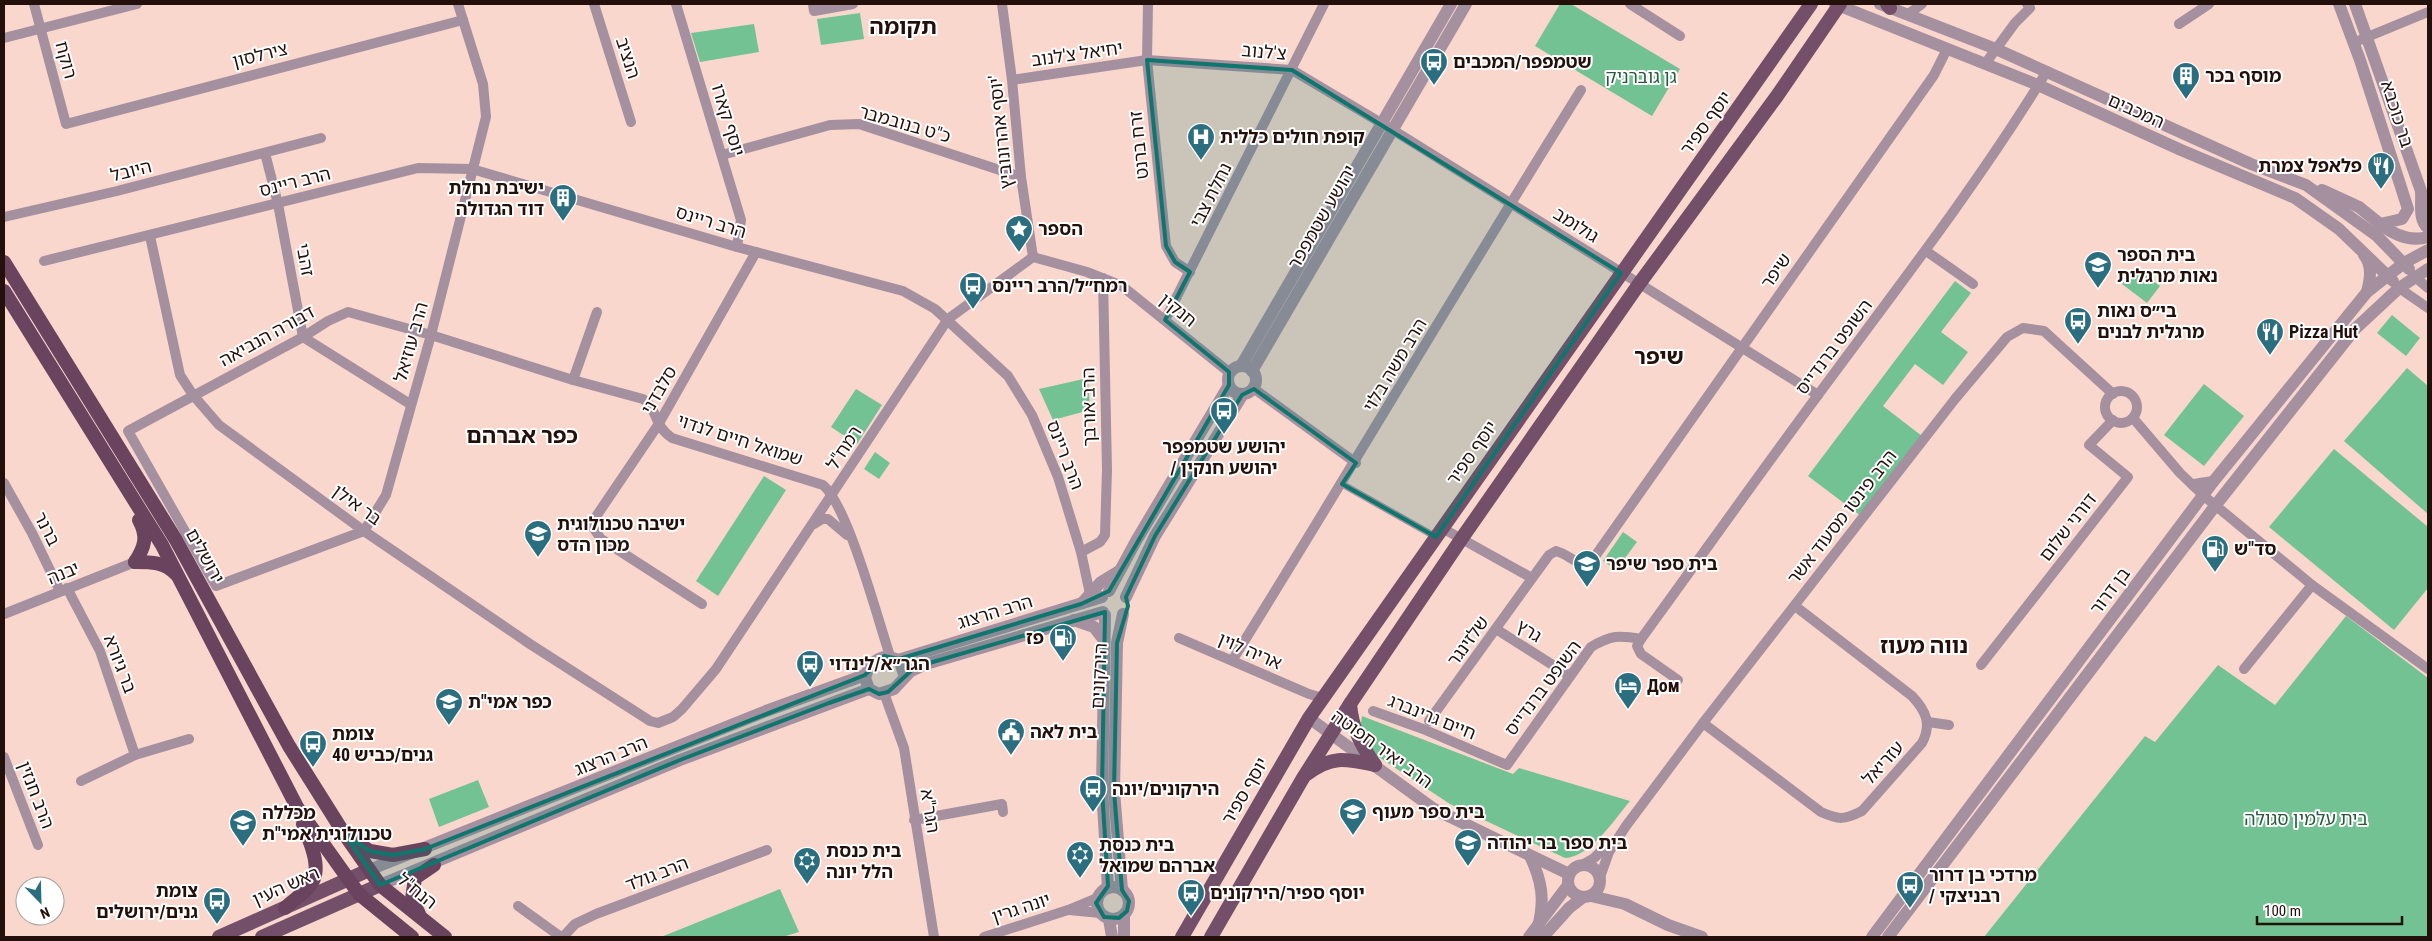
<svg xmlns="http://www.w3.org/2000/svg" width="2432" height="941" viewBox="0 0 2432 941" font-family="'Roboto Condensed','Noto Sans Hebrew',sans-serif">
<rect width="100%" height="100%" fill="#fad7cc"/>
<!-- green -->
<g fill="#73c294">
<path d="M1560,4H1571L1680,69L1652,116L1535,46Z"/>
<path d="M860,13L864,39L821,45L817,19Z"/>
<path d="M754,24L759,52L700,62L691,33Z"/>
<path d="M2135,267L2160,286L2147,303L2122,284Z"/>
<path d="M1955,281L1971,293L1941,332L1968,352L1943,385L1915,364L1883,406L1922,436L1861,516L1808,476Z"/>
<path d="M2392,315L2420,338L2406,356L2377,333Z"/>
<path d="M2407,368L2428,386V514L2344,441Z"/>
<path d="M1088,378L1090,410L1053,420L1039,389Z"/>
<path d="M2204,384L2244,416L2204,466L2164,435Z"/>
<path d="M856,389L882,405L857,444L831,427Z"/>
<path d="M2334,449L2428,527V588L2394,630L2269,527Z"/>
<path d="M875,452L890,463L879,479L864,469Z"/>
<path d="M764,476L786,490L718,596L696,581Z"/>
<path d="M1623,532L1637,542L1616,570L1603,561Z"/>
<path d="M2346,616L2428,678V937H1984L2145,736L2155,742L2218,665L2275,705Z"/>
<path d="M1362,716L1513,774L1519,768L1630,801C1615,819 1590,857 1565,858L1450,804L1368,750L1360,730Z"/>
<path d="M478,780L489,807L439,827L429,799Z"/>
<path d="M780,889L799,932L783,937H661Z"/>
</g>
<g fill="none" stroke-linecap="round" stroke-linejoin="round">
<!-- pedestrian -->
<path stroke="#a5909f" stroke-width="7" d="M1342,484L1436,537"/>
<!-- minor -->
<g stroke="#a5909f" stroke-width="10">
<path d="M34,4L66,124L463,20"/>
<path d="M458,4L483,84L486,117L431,335L386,495L364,531L216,586L128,431L303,337L328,321L348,312L431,335L573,380L643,399C658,408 652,424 672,438L823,485C848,506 878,620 890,656"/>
<path d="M594,4L631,122"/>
<path d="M676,4L741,220L737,247"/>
<path d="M813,4L814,11L853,4"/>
<path d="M1002,4L1012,80L1021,177L1033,257"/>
<path d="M1148,4L1147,60L1166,246L1175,262L1190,272"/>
<path d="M1630,4L1680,36"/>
<path d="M1907,15L1922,4"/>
<path d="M2179,24L2209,4"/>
<path d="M4,38L137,4"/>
<path d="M2360,40L2428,12"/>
<path d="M1985,64L2015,23L2030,8L2027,4"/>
<path d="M1012,80L1147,60L1292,70L1393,130L1818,395"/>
<path d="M265,153L278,204L303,337L410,404"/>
<path d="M722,155L830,125L859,124L1021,177"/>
<path d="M4,217L117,191L321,138"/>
<path d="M150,236L180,375L193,395L219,425L364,531L530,644L650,721L658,723L673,717L682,709L716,669L948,319L1033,257L1087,272L1122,286L1230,373"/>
<path d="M1926,251L1973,284"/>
<path d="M44,261L418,168L472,169L737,247L903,291L935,309L1008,376L1032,415L1058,477L1081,552L1090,594"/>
<path d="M2415,277L2428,288"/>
<path d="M2399,288L2428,308"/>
<path d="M1165,320L1324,4"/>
<path d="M573,380L597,312"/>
<path d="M1253,388L1356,463"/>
<circle cx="2121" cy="407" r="16"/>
<path d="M2133,418L2180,473L2204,496L2312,585L2244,669"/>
<path d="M4,483L32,533L60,591"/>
<path d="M814,524L822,519H828L847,535"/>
<path d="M1442,528L1532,578"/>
<path d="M1081,552L1100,542L1105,535L1107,470L1103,278"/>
<path d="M2312,585L2428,669"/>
<path d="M67,588L100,651L135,755"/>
<path d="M702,604L601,539L592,526L593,521L658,425L756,252"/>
<path d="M4,614L135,562"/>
<path d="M1496,629L1570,676"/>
<path d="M1179,638L1309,694L1323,698"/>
<path d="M1641,639L1637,646L1641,654L1678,680"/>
<path d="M1235,656C1352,468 1464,277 1581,90"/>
<path d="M1981,665L2128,477L2089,445L2113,420"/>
<path d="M884,693L904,748L934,937"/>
<path d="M1373,711L1423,729L1507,765L1591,647C1611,635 1619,635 1641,639C1700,558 1758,476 1818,395C1897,288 1978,184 2047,71"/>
<path d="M1429,721L1549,555L1556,551C1574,556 1580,573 1596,555L1934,75L1947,49"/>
<path d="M1928,722L1949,725"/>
<path d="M1703,723L1821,812C1839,820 1844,820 1862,811L1922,743C1932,724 1926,711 1912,696L1795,606"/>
<path d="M4,757L38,845"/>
<path d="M81,781L135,755L189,739"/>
<path d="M914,820L1002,804L1003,812"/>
<path d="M1582,865L1594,858L1610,843"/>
<path d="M1600,877L1609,852L1626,826L1703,723L1955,399L2007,337L2023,328L2044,331L2113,394"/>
<path d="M518,906L561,937"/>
<path d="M1069,910L1100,913"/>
<path d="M563,937L575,924L596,914L767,850"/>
<path d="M984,937L1068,910L1097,898"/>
</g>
<!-- tertiary -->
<g stroke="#a5909f" stroke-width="12">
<path d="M1835,4L2038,85L2181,150L2295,198L2339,229L2393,281"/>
<path d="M1880,4L1996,49L2251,164L2306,185L2377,236L2409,269"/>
<path d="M2355,4L2421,191C2422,203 2418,220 2428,228"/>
<path d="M2322,190L2359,207L2380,224L2402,219L2408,209L2360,60L2339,4"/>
<path d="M2380,224C2394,235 2410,242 2428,237"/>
<path d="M2364,255C2373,266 2370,280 2367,292"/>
<path d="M1241,366L1451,4"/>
<circle cx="1242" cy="380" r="14"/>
<path d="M1252,371L1466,4"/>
<path d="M2194,485L2213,482"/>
<path d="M1109,591L1136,541L1229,385"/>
<path d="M1126,597L1155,536L1243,394"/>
<path d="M1082,603L1101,582L1119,571"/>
<path d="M1105,615L1102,789L1108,888"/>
<path d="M1074,620L1094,627L1104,640"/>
<path d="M898,660L1102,597"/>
<path d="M905,677L900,662C885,650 869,661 865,678L869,689L879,694L894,689L911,671L926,664L1103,612"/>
<path d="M1309,718L1434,809L1569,874"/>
<path d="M1530,856C1542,881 1545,900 1538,927"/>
<circle cx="1584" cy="881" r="16"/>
<path d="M369,870L766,711L865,675"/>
<path d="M380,885L680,760L869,689"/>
<circle cx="1113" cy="903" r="16"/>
<path d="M1122,890L1114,791L1117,643L1123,614"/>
<path d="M1591,896L1625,904L1668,925L1702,937"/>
<path d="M1124,915V937"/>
<path d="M1109,919L1112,937"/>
<path d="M1529,937L1568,885"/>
<path d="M1543,937L1569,908L1582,898"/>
<path d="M1872,937L2213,482L2367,292L2404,263L2428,250"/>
<path d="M1888,937L2215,506L2355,329L2399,288L2428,269"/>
</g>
<!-- primary -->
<g stroke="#734f69" stroke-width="14">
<path d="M1887,4L1890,8"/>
<path d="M1350,704C1352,728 1361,745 1375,765"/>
<path d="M1307,774C1332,755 1346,759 1375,765"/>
<path d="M219,937L369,870"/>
<path d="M262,937L380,885"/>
<path d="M1182,937L1309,718L1811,4"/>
<path d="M1211,937L1303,778L1350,704L1462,538L1639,284L1777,96L1840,4"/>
</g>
<!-- trunk -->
<g stroke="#6a445f" stroke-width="14">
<path d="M4,262L176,540L289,746L345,835L380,885L445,937"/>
<path d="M4,291L162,545L297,807L359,894L412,937"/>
<path d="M135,562C145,547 148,536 139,520"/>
<path d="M135,562C152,562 164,562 176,574"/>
<path d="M350,838L370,851L393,855L425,849"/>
<path d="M285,908C293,900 305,893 311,884C323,868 309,840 303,824"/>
<path d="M419,914L412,899L415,878L434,865"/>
</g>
</g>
<!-- marked area -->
<path fill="#0f766e" fill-opacity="0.2" stroke="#0f766e" stroke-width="4" stroke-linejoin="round" d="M1147,60L1292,70L1621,273L1436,537L1342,484L1356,463L1254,389L1242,395L1155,536L1126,597L1128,606L1117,643L1114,791L1122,890L1129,901L1127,911L1119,918L1104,917L1096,903L1108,886L1102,789L1105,612L926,664L911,671L888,692L879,694L869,689L829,703L680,760L380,885L345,835L370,851L393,855L425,849L865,675L884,656L899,659L1081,604L1109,591L1229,385V372L1165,320L1190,272L1175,262L1166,246Z"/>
<!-- icons -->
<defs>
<symbol id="bus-pin" viewBox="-11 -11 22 30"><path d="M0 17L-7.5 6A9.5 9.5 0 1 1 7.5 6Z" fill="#2a6e7f" stroke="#fff"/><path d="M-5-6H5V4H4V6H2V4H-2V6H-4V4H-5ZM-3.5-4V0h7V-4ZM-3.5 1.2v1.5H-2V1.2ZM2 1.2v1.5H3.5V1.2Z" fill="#fff"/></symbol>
<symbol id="building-pin" viewBox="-11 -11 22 30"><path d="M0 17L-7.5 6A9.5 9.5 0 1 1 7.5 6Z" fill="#2a6e7f" stroke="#fff"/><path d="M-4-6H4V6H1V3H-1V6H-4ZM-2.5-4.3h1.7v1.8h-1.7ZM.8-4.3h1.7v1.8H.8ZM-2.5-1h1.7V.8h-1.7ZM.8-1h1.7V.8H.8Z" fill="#fff"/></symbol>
<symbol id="hospital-pin" viewBox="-11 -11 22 30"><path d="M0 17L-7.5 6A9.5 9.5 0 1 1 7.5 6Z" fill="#2a6e7f" stroke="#fff"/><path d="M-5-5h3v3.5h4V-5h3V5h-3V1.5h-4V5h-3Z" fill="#fff"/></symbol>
<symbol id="restaurant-pin" viewBox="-11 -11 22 30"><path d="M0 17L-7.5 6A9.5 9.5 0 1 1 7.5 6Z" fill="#2a6e7f" stroke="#fff"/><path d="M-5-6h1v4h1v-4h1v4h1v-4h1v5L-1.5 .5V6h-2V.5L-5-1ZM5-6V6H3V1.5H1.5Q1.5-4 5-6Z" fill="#fff"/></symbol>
<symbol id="sight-pin" viewBox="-11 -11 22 30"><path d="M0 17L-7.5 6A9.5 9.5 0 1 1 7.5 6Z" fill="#2a6e7f" stroke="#fff"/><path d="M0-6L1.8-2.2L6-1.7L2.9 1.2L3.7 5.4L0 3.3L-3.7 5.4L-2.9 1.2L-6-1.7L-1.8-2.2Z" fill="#fff"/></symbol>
<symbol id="school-pin" viewBox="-11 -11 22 30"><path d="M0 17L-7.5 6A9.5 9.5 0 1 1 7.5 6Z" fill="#2a6e7f" stroke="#fff"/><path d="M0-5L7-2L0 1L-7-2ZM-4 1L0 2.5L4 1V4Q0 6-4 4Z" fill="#fff"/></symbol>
<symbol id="fuel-pin" viewBox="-11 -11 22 30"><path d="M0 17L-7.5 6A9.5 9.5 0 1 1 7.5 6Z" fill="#2a6e7f" stroke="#fff"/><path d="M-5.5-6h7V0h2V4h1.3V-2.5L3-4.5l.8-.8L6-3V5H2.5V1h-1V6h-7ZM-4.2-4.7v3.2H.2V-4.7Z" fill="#fff"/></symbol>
<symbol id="hotel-pin" viewBox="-11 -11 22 30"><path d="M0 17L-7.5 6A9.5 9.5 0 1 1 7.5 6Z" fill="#2a6e7f" stroke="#fff"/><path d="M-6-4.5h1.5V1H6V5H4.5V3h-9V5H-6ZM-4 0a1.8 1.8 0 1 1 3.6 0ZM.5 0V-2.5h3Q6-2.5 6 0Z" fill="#fff"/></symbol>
<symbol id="civic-pin" viewBox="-11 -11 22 30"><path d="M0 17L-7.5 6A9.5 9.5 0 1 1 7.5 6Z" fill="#2a6e7f" stroke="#fff"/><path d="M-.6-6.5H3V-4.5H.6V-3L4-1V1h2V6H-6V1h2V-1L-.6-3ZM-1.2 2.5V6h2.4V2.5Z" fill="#fff"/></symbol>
<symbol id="university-pin" viewBox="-11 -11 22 30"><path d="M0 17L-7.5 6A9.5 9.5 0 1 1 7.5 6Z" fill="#2a6e7f" stroke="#fff"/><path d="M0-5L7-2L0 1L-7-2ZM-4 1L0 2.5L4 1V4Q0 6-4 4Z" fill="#fff"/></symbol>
<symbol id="synagogue-pin" viewBox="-11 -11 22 30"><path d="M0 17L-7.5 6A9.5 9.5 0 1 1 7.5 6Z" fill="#2a6e7f" stroke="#fff"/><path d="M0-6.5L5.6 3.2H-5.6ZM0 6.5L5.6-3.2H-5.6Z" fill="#fff"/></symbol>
</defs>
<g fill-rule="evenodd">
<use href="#bus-pin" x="1418" y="46" width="32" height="43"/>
<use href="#building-pin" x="2170" y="60" width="32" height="43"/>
<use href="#hospital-pin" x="1185" y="121" width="32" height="43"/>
<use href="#restaurant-pin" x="2365" y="150" width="32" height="43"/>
<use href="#building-pin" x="547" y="182" width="32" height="43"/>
<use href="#sight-pin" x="1003" y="213" width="32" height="43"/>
<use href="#school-pin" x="2082" y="249" width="32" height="43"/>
<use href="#bus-pin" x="957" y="270" width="32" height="43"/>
<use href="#bus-pin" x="2062" y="305" width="32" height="43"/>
<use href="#restaurant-pin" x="2254" y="316" width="32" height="43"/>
<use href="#bus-pin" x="1208" y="395" width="32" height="43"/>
<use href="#school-pin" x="522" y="518" width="32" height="43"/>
<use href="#fuel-pin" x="2199" y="533" width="32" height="43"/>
<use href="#school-pin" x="1571" y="548" width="32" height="43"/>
<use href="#fuel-pin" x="1047" y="622" width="32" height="43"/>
<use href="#bus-pin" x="794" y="648" width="32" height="43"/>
<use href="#hotel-pin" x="1612" y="670" width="32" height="43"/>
<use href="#school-pin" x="433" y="686" width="32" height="43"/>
<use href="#civic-pin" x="995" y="716" width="32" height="43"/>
<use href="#bus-pin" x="297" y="728" width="32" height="43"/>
<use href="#bus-pin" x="1077" y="773" width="32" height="43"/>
<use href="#school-pin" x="1337" y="796" width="32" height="43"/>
<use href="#university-pin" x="227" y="807" width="32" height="43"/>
<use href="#school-pin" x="1452" y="827" width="32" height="43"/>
<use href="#synagogue-pin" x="1064" y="839" width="32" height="43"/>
<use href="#synagogue-pin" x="791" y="845" width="32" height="43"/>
<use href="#bus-pin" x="1894" y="869" width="32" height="43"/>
<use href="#bus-pin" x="1175" y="877" width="32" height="43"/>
<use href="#bus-pin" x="201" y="885" width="32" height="43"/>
</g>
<g text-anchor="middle" stroke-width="4" stroke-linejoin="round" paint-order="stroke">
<!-- street labels -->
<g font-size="18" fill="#24100a" stroke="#fff">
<text transform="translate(1264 52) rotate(5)" y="6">צ'לנוב</text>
<text transform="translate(1077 54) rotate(-8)" y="6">יחיאל צ'לנוב</text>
<text transform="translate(260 55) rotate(-14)" y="6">צירלסון</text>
<text transform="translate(628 58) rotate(72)" y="6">הנציב</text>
<text transform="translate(66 60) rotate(75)" y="6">רוקח</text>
<text transform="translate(2136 111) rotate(24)" y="6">המכבים</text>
<text transform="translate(2397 114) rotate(72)" y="6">בר כוכבא</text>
<text transform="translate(728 120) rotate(73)" y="6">יוסף קארו</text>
<text transform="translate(1706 123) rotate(-54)" y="6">יוסף ספיר</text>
<text transform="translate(905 124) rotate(16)" y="6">כ"ט בנובמבר</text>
<text transform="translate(1001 132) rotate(-96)" y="6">יוסף אהרונוביץ'</text>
<text transform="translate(1139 145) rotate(-96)" y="6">זרח ברנט</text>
<text transform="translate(131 171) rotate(-14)" y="6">היובל</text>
<text transform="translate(295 182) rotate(-14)" y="6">הרב ריינס</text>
<text transform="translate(1211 195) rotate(-63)" y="6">נחלת צבי</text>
<text transform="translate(1322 217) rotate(-60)" y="6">יהושע שטמפפר</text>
<text transform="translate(711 222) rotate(17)" y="6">הרב ריינס</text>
<text transform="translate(1576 225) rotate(32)" y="6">גולומב</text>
<text transform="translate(305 260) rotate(80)" y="6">זהבי</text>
<text transform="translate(1776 271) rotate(-55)" y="6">שיפר</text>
<text transform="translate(1178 310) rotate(39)" y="6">חנקין</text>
<text transform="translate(267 336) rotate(-29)" y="6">דבורה הנביאה</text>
<text transform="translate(411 342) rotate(-74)" y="6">הרב עוזיאל</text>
<text transform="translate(1834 347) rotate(-53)" y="6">השופט ברנדייס</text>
<text transform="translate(1395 365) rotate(-59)" y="6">הרב משה בלוי</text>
<text transform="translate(659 390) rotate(-60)" y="6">סלבדני</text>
<text transform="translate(1089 407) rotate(-91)" y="6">הרב אורבך</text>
<text transform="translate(740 440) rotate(18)" y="6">שמואל חיים לנדוי</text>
<text transform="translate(844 448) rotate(-57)" y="6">רמח"ל</text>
<text transform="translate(1472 453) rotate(-55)" y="6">יוסף ספיר</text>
<text transform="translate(1065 455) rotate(69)" y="6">הרב ריינס</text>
<text transform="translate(357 505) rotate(36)" y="6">בר אילן</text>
<text transform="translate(1842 517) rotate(-52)" y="6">הרב פינטו מסעוד אשר</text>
<text transform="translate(2068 527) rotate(-52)" y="6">דורני שלום</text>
<text transform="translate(47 529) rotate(63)" y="6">ברנר</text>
<text transform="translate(205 556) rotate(61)" y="6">ירושלים</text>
<text transform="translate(63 573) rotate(-22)" y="6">יבנה</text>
<text transform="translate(2110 591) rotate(-53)" y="6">בן דרור</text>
<text transform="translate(995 612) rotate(-17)" y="6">הרב הרצוג</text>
<text transform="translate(1529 631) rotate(32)" y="6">גרץ</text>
<text transform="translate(1468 641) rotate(-54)" y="6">שלזינגר</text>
<text transform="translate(1250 651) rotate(23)" y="6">אריה לוין</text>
<text transform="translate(120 664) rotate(69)" y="6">בר גיורא</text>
<text transform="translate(1099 676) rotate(-87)" y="6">הירקונים</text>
<text transform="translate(1543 688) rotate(-53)" y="6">השופט ברנדייס</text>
<text transform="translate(1432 717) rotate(22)" y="6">חיים גרינברג</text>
<text transform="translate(1382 749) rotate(36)" y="6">הרב יאיר חפוטה</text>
<text transform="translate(611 756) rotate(-22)" y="6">הרב הרצוג</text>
<text transform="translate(1883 763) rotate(-48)" y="6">עזריאל</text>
<text transform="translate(1245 791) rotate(-60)" y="6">יוסף ספיר</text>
<text transform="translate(36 795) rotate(69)" y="6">הרב חנזין</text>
<text transform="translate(930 811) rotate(81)" y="6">הגר"א</text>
<text transform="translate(657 874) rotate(-21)" y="6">הרב גולד</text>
<text transform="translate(286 886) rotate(-24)" y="6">ראש העין</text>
<text transform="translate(417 891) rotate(39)" y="6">הנח"ל</text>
<text transform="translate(1021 908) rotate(-18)" y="6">יונה גרין</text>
</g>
<!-- poi labels -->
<g font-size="18" font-weight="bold" fill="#24100a" stroke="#fff" text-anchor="start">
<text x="1453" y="68">שטמפפר/המכבים</text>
<text x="2205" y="82">מוסף בכר</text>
<text x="1220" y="143">קופת חולים כללית</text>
<text x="2362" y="172" text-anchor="end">פלאפל צמרת</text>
<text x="544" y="194" text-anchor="end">ישיבת נחלת<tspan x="544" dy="21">דוד הגדולה</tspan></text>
<text x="1038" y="235">הספר</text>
<text x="2117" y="261">בית הספר<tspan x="2117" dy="21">נאות מרגלית</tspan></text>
<text x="992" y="292">רמח״ל/הרב ריינס</text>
<text x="2097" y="317">בי״ס נאות<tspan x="2097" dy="21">מרגלית לבנים</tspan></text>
<text x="2289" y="338">Pizza Hut</text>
<text x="1224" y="453" text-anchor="middle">יהושע שטמפפר<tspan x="1224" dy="21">/ יהושע חנקין</tspan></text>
<text x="557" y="530">ישיבה טכנולוגית<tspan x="557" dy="21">מכון הדס</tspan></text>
<text x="2234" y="555">סד"ש</text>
<text x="1606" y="570">בית ספר שיפר</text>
<text x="1044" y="644" text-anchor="end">פז</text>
<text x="829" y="670">הגר״א/לינדוי</text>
<text x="1647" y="692">Дом</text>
<text x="468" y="708">כפר אמי"ת</text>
<text x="1030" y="738">בית לאה</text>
<text x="332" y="740">צומת<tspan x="332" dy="21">גנים/כביש 40</tspan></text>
<text x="1112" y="795">הירקונים/יונה</text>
<text x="1372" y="818">בית ספר מעוף</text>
<text x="262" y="819">מכללה<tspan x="262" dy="21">טכנולוגית אמי"ת</tspan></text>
<text x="1487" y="849">בית ספר בר יהודה</text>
<text x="1099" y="851">בית כנסת<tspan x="1099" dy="21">אברהם שמואל</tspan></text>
<text x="826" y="857">בית כנסת<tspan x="826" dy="21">הלל יונה</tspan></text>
<text x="1929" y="881">מרדכי בן דרור<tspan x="1929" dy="21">/ רבניצקי</tspan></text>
<text x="198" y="897" text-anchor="end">צומת<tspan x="198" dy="21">גנים/ירושלים</tspan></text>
<text x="1210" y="899">יוסף ספיר/הירקונים</text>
</g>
<!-- park labels -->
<g font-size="18" fill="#2a593f" stroke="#fff">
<text x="1641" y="83">גן גוברניק</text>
<text x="2306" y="825">בית עלמין סגולה</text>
</g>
<!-- district labels -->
<g font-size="22" font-weight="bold" fill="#24100a" stroke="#fff">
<text x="903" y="34">תקומה</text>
<text x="1659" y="364">שיפר</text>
<text x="522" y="443">כפר אברהם</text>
<text x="1924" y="653">נווה מעוז</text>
</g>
</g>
<!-- border -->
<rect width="2432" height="941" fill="none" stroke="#24100a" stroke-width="10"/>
<!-- north arrow -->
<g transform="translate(40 901) rotate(157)"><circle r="24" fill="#ffffff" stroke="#a79f9d"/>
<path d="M0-4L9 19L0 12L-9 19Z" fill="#2a6e7f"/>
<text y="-8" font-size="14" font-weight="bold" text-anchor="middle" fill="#24100a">N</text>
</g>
<!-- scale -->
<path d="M2257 916v8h145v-8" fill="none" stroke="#24100a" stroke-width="2.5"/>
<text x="2264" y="916" font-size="15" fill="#24100a" stroke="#ffffff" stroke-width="4" paint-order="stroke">100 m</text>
</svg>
